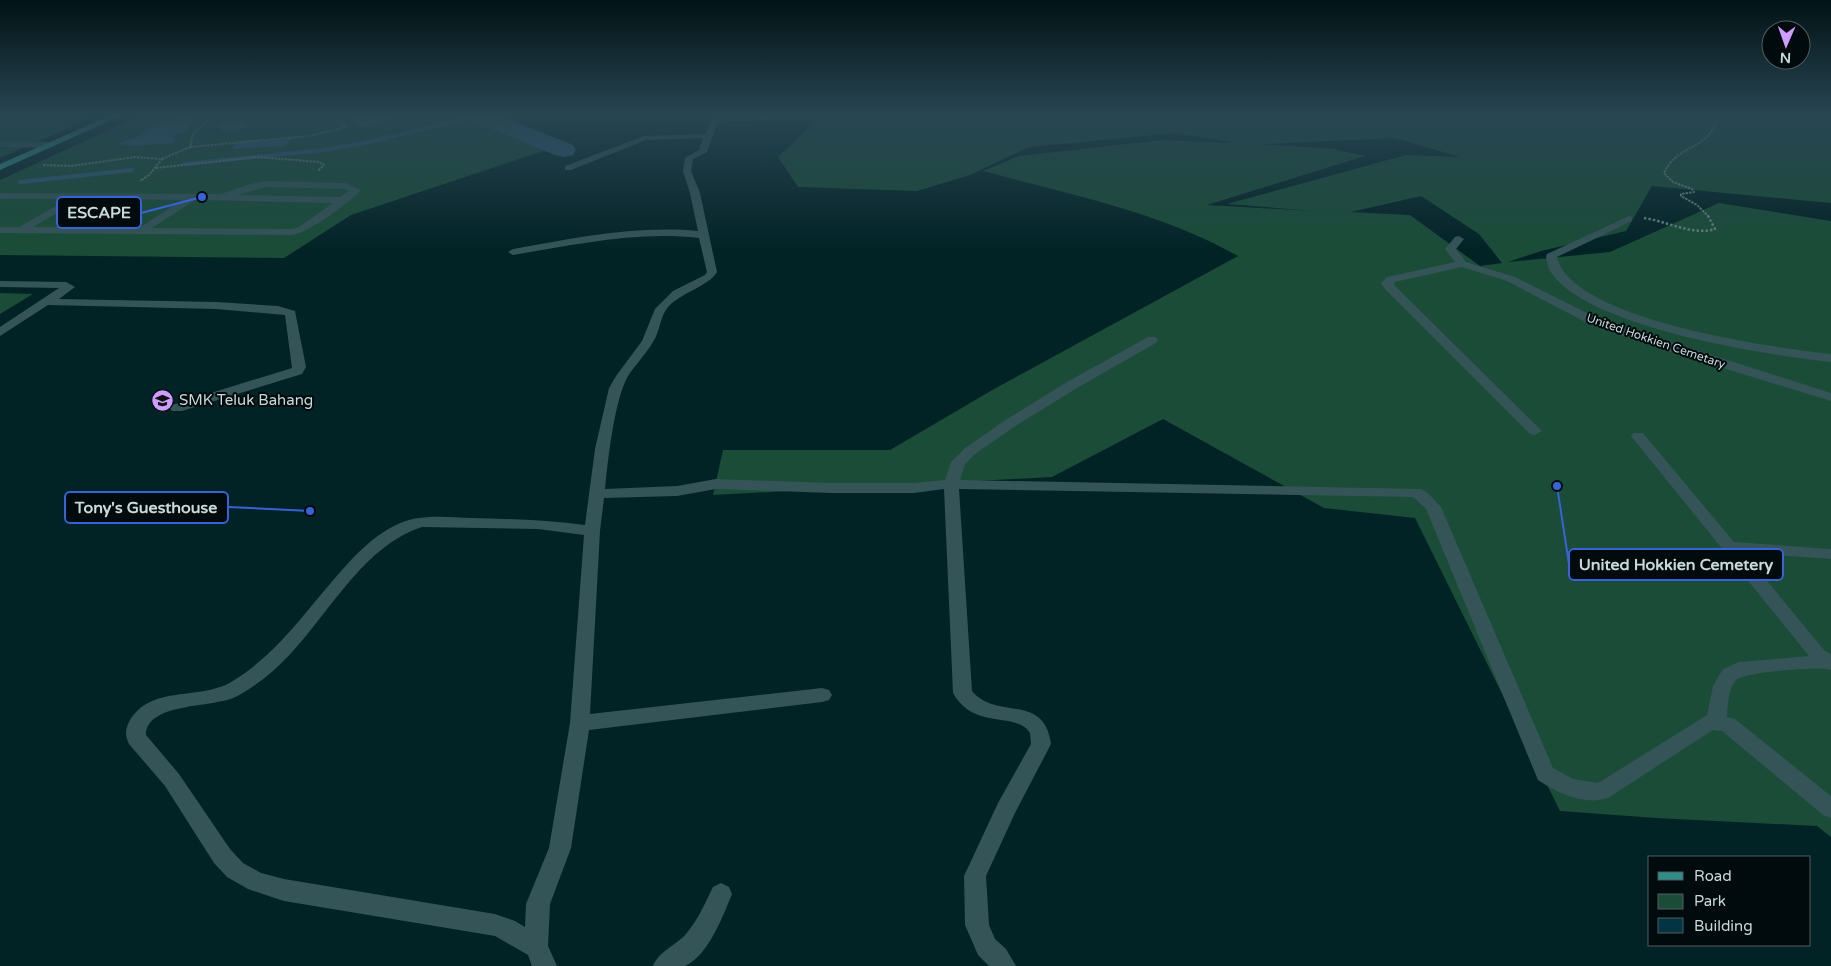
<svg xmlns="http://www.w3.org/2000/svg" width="1831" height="966" viewBox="0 0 1831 966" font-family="'Varela Round',sans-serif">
<rect width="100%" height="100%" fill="#022326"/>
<!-- green -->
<g fill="#1a4c37" fill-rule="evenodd">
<path d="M0,114H100L0,158Z"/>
<path d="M144,114H463L546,150L351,215L284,258L0,255V180Z"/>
<path d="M827,114H1831V203L1652,186L1626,231L1541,251L1508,262L1610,252L1719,203L1831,221V837L1817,826L1656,818L1560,811L1415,518L1324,508L1163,419L1052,477L713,495L723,450H890L994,389L1238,256C1161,212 1068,194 983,171L1019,156L1163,140L1235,143L1176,133L1029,147L970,175L917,191L798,187L778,157L821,116ZM1395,138L1460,157L1406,155L1227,204L1314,211L1207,205L1365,156L1334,149L1262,144ZM1421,196L1479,234L1502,263L1480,266L1410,215L1351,212Z"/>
<path d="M0,293L33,294L0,314Z"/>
</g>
<!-- water -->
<g fill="#335a7a">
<path d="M367,114H386L394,120L360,127L348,118Z"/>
<path d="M186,117H196L198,120L189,125L190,127L188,131L171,136L176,140L173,143L133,146L117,144L142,135H139C146,126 174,118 186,117Z"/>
<path d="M237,118L242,120L246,125L244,128L233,132L221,130L220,123Z"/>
<path d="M292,138L285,146L231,149L239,141Z"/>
</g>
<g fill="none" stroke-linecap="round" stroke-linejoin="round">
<!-- stream -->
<g stroke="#335a7a" stroke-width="4">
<path d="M184,164L324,150L364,143L478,116"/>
<path d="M20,182L132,170"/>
</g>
<!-- river -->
<path fill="#335a7a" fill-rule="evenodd" d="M465,114H496L573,145L576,150L573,155L564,157L555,155L468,119Z"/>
</g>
<!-- building -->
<path fill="#033443" d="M120,201H141V212L133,217H95Z"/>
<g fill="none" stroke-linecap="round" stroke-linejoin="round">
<!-- path-far1 -->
<g stroke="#637c7f" stroke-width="2" stroke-dasharray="2.5 1" stroke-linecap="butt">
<path d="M190,147L309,136L346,127L331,114"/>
<path d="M162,159L190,147L193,134L209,120L211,114"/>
<path d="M43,165L71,166L135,157L162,159L149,175L140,181"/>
<path d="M156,168L257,157L319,162L324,165L318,171"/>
<path d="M1709,217L1697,205L1681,196V194L1694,192L1692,189L1673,182L1664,173C1678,143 1708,151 1717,119L1736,114"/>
</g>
<!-- path -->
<path stroke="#637c7f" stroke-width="2.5" stroke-dasharray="2.5 2" stroke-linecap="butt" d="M1644,218C1666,221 1693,236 1715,229L1708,216"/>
<!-- minor -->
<g fill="#345457" fill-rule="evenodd">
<path d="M877,114H906L902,116L860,120L725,121L717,124L707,152L693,159L691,171L700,193L717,272C709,286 682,292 668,307C660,316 660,332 653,342C646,354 636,364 628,376C614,401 608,460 605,489L677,486L716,479L831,483H914L945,480L951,462L965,448L1007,419L1067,382L1148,337H1156L1158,340L1156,343L1077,388L1017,425L975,454L965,464L960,480L1421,489L1428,493L1441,507L1553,768L1573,779L1598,783L1707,715L1713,686L1723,669L1739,662L1809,656L1631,436L1633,433H1643L1734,542L1831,549V559L1744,553L1825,651L1831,654V670C1820,666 1743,672 1736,680C1728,689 1728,706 1727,717L1735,719L1831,796V818L1823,815L1722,731L1713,730L1608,798C1585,806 1557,793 1538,780L1426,509L1413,497L959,489L972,691C997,721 1044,692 1051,744L1015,813L986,876L989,925L995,939L1006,949L1016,966H989L978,955L965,925L964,876L998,803L1031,744L1030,733C1017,711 974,731 953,693L944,489L914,493H831L716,489L677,496L604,498L600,531L590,714L822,688L829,690L832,695L829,700L822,702L589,730L571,848L550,904L548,946L557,966H532L528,955L495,936L284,901L248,889L227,877L214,863L165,786L129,744C125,736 125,730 129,722C150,684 199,701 231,682C277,655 307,609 342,570C357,553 374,536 394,526C417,513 446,517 472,518C510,519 547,520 585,525L595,449L609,388L616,376L642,341L655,309L673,291L705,275L707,272L699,238C636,231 575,245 513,255L508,252L513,249C575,238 636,225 698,231L690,193L683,171L685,158L699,150L703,138L646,140L571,170H565V166L644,136L705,134L711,120L725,117ZM422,527L538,529L584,535L570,723L549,848L526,904L525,927L515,921L495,914L284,879L261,873L243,863L230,849L179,774L146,735C146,704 208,707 230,699C242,695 252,687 262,680C320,637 352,550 422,527Z"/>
<path d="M0,141L49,142L53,145L49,148L0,147Z"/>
<path d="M266,181L346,183L361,190C348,204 311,231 293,235L0,233V227H19L68,199H0V193L221,194L250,184ZM266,187L345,189L349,191L340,197L238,195ZM81,199H102L55,227H33ZM115,199L182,200L139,228L69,227ZM195,200L333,203L299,227L292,229L152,228Z"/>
<path d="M1629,216L1632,217V221L1557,257C1571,320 1775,348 1831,354V362C1767,355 1586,328 1550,271C1547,266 1547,261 1546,256L1547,254Z"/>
<path d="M1459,236L1464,239L1456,249L1466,262L1515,277L1599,319L1831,393V401L1687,357L1591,325L1507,281L1462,267L1395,282L1394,285L1542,431L1535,435L1530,434L1385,289L1381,283L1387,277L1455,262L1445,249L1455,237Z"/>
<path d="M0,281L66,282L75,287L59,299L216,302L278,306L295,311L306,367L302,374L182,411H172L170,408L172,405L292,368L285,315L216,309L48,305L0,336V327L59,288L0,287Z"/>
<path d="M721,883L729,887L732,894C723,916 708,956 685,966C677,966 662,966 653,966C659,951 675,946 686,934C698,920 705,903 713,887Z"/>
</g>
<!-- major -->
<path fill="#308e86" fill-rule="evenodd" d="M114,114H125L0,170V164Z"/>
</g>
<!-- sky -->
<linearGradient id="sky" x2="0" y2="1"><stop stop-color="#011315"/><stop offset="0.46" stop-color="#284552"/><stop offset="1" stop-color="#284552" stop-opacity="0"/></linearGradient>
<rect width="1831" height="249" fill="url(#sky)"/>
<!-- icons -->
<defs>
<symbol id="school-disc" viewBox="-11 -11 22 22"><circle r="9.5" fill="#cf9dff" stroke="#010a0c"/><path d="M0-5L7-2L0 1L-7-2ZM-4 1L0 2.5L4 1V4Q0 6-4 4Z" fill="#111"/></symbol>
</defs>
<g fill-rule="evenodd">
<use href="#school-disc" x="150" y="388" width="25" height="25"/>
</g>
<g text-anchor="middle" stroke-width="4" stroke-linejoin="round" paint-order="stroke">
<!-- far-street labels -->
<g font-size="12" fill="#c8d9db" stroke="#010a0c">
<text transform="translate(1656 341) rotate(19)" y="4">United Hokkien Cemetary</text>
</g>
<!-- poi labels -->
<g font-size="15" fill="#c8d9db" stroke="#010a0c" text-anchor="start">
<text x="179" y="405">SMK Teluk Bahang</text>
</g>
</g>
<!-- callouts -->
<path fill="none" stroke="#3763d8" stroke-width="2" d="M202 197L141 213M310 511L228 507M1557 486L1569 564"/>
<g fill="#3763d8" stroke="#010a0c" stroke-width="2">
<circle cx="202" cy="197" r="5"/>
<circle cx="310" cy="511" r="5"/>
<circle cx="1557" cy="486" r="5"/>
</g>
<g fill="#010a0c" stroke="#3763d8" stroke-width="2">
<rect x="57" y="197" width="84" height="31" rx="5"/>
<rect x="65" y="492" width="163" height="31" rx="5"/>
<rect x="1569" y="549" width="214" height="31" rx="5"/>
</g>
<g font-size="16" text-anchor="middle" font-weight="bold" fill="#c8d9db">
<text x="99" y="218">ESCAPE</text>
<text x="146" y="513">Tony's Guesthouse</text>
<text x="1676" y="570">United Hokkien Cemetery</text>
</g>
<!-- legend -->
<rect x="1648" y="856" width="162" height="90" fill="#010a0c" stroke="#515d5f"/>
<rect x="1658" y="872" width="25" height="8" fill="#308e86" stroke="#515d5f"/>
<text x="1694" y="881" font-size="15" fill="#c8d9db">Road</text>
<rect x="1658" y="894" width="25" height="15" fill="#1a4c37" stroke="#515d5f"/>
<text x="1694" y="906" font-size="15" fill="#c8d9db">Park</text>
<rect x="1658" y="918" width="25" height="15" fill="#033443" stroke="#515d5f"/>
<text x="1694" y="931" font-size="15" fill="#c8d9db">Building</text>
<!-- north arrow -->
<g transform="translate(1786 45) rotate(182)"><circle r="24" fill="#010a0c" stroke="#515d5f"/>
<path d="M0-4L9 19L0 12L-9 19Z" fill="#cf9dff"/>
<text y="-8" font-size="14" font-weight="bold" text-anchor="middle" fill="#c8d9db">N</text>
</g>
</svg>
